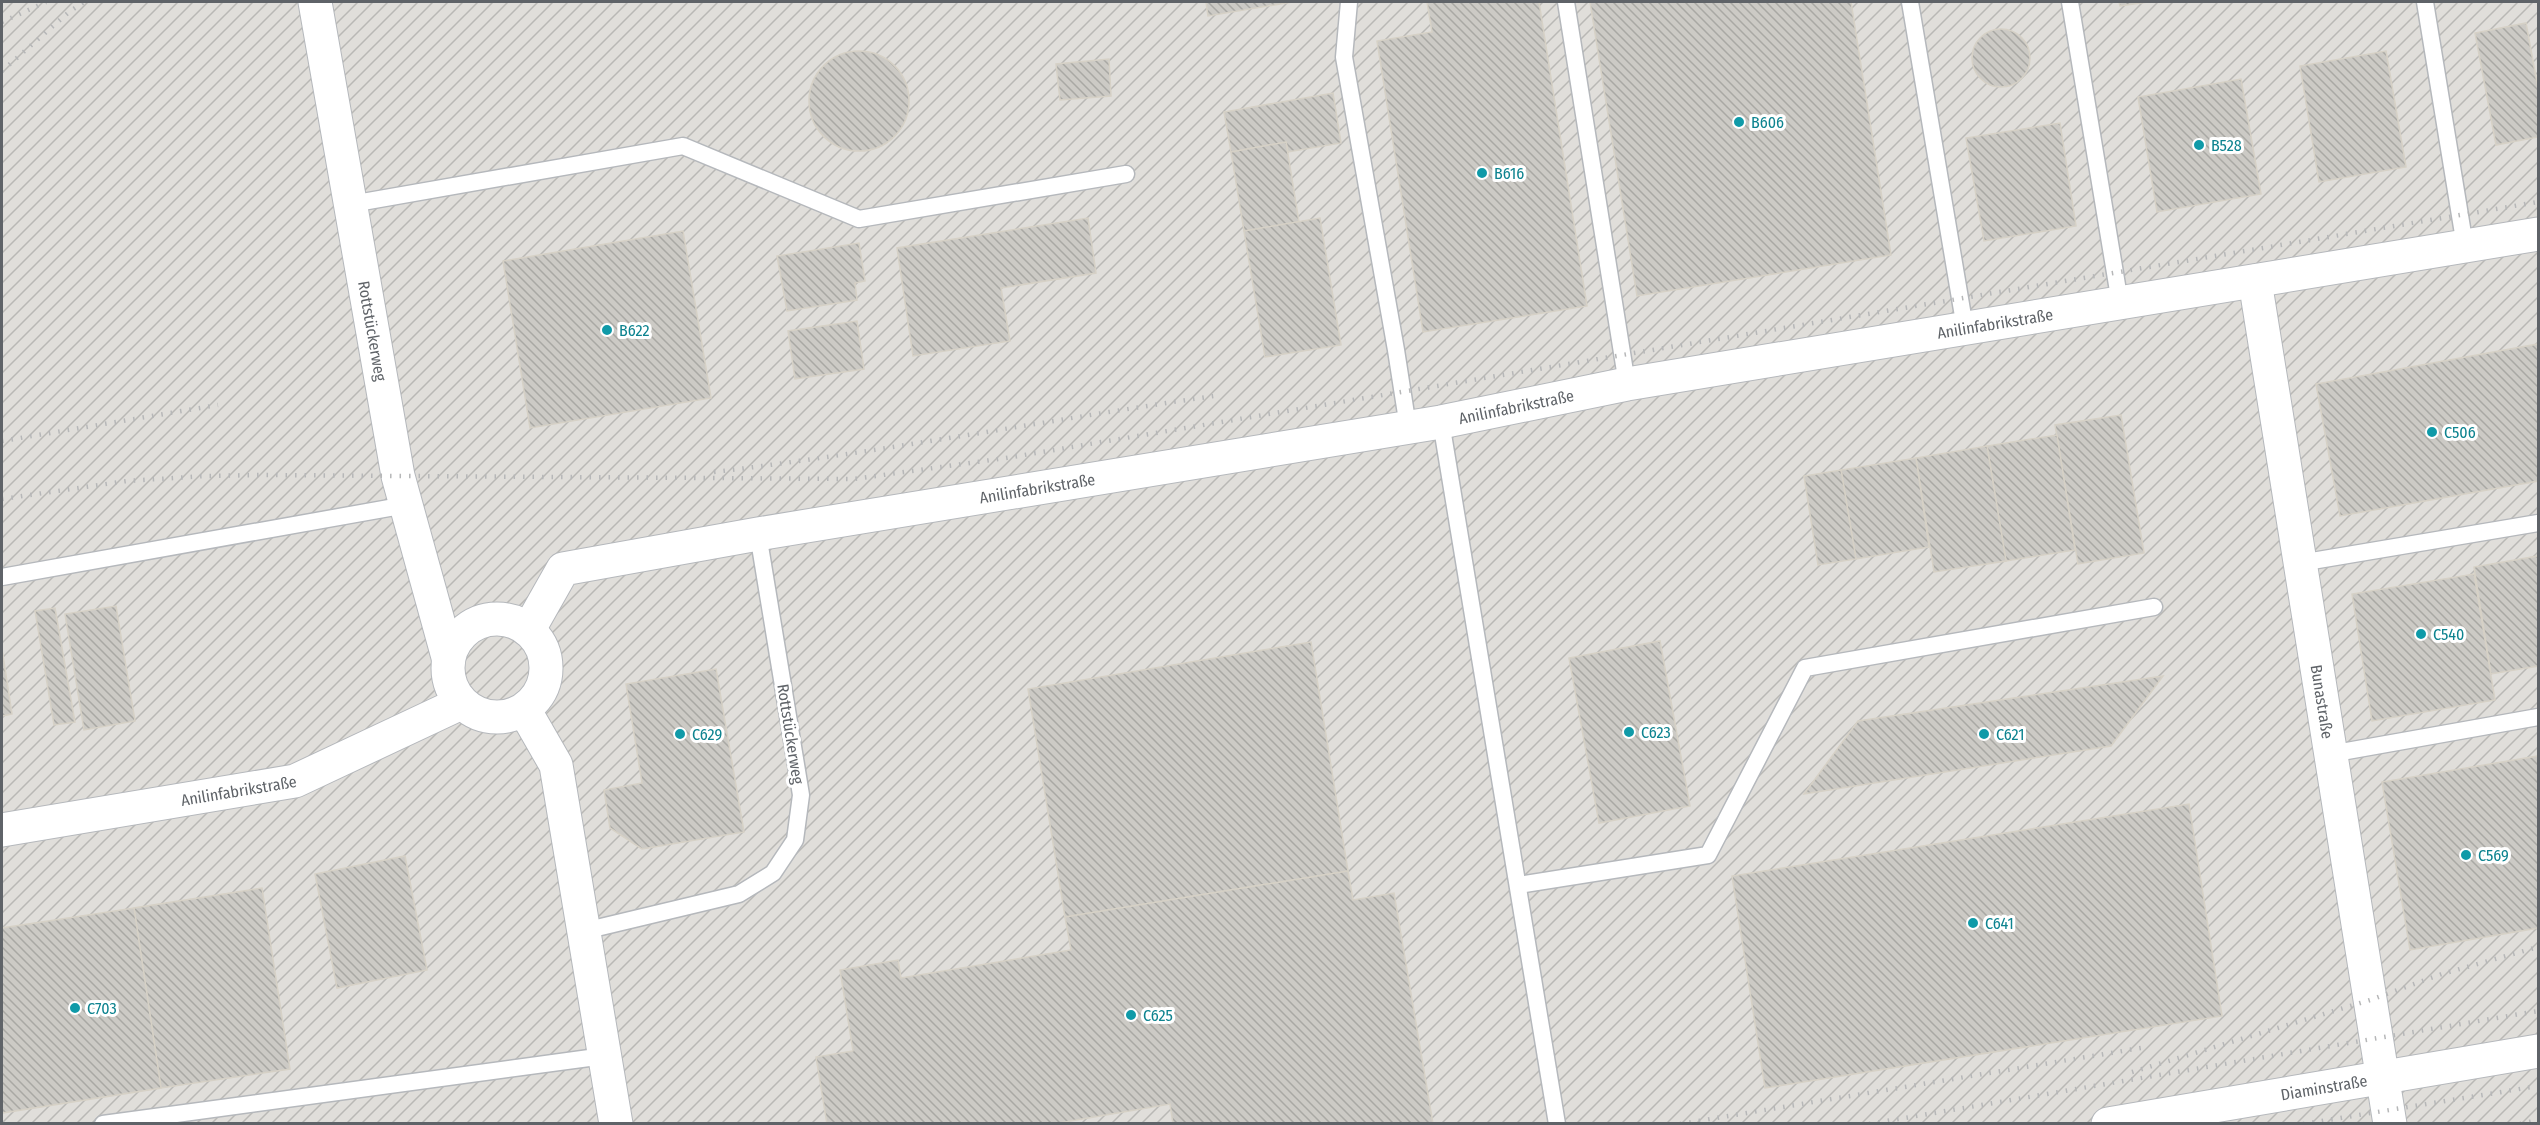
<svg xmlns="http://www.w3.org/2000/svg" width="2540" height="1125" viewBox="0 0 2540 1125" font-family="'Fira Sans Condensed',sans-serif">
<defs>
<pattern id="industrial-furrows" width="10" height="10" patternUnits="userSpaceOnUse" patternTransform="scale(1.5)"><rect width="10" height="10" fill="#e0deda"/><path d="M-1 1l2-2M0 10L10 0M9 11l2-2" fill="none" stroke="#b9b8b5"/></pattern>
<pattern id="building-back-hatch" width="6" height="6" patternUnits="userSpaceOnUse" patternTransform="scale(1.5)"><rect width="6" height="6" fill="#cccac5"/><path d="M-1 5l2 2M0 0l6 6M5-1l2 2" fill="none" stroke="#a9a8a4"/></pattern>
</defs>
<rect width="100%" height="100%" fill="#f1efe8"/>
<!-- industrial -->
<rect fill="url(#industrial-furrows)" x="2" y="2" width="2536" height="1121"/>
<!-- building -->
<g fill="url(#building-back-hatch)" stroke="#d6d1c6" stroke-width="1.5">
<path d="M1206,2H1292L1208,16Z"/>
<path d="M1427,2H1539L1587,306L1423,332L1377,41L1432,32Z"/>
<path d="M1590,2H1851L1891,255L1637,296Z"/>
<path d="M2119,2H2148L2120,6Z"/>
<path d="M2526,23L2538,88V137L2496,145L2475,33Z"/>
<circle cx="2001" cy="58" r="29"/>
<path d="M2386,51L2406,167L2319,182L2300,66Z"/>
<circle cx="859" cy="101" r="50"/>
<path d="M1109,59L1111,96L1060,100L1056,64Z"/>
<path d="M2241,79L2261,194L2157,212L2138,97Z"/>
<path d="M1333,93L1341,143L1288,152L1286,142L1231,152L1224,112Z"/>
<path d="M2060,123L2076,226L1984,241L1966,138Z"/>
<path d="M1286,142L1299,222L1244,231L1231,152Z"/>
<path d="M1088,218L1096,273L1001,288L1010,341L913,356L897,248Z"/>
<path d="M1320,218L1341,345L1265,357L1244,231Z"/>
<path d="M683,231L711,398L530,428L503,261Z"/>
<path d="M859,243L865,281L855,283L857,300L787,311L777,256Z"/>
<path d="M857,321L864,369L795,379L788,331Z"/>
<path d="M2538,344V481L2340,516L2316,384Z"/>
<path d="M2121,415L2144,553L2078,564L2055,425Z"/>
<path d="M2057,435L2075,550L2006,561L1987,446Z"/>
<path d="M1987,446L2006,561L1934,572L1916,458Z"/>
<path d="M1916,458L1929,547L1856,559L1841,470Z"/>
<path d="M1841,470L1856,559L1818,565L1804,476Z"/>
<path d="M2538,556V666L2491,674L2474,567Z"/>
<path d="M2474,574L2495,700L2372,721L2352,594Z"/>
<path d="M116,606L135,721L84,730L65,614Z"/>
<path d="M55,608L75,722L54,725L35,611Z"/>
<path d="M1660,641L1690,806L1599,823L1569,658Z"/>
<path d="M1311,642L1348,871L1065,917L1028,689Z"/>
<path d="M2,649L12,714L2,716Z"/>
<path d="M716,669L744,832L642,849L610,828L604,790L642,783L626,684Z"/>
<path d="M2163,676L2111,746L1804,794L1858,721Z"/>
<path d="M2538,756V928L2410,950L2382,782Z"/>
<path d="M2189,804L2222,1016L1765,1088L1732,876Z"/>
<path d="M405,856L427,970L337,988L315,874Z"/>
<path d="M1348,871L1353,900L1394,893L1433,1124H1173L1170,1104L1053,1124H827L816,1057L853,1051L840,970L898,960L901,978L1071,950L1065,917Z"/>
<path d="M262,888L290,1069L161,1088L134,908Z"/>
<path d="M134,908L161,1088L2,1113V928Z"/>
</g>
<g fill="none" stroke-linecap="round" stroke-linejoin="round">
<defs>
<g id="lane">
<path d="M1349,2L1344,57L1396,350L1408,427"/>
<path d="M1566,2L1627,384"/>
<path d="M1910,2L1965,328"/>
<path d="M2070,2L2120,303"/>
<path d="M2425,2L2465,246"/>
<path d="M351,204L683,146L859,219L1126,174"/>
<path d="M1441,422L1557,1124"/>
<path d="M2300,563L2538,523"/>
<path d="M2,577L406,505"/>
<path d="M2330,754L2538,717"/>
<path d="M1518,885L1708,855L1805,668L2154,607"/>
<path d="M584,931L739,894L773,873L795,840L801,795L758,534"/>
<path d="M103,1124L604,1056"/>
</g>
<g id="street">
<path id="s1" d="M315,2L398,476L448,657"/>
<path id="s2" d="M2255,281L2390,1124"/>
<circle cx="497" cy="668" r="49"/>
<path id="s3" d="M529,629L563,569L758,534L1441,422L1627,384L2538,234"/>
<path d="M525,711L556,765L616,1124"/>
<path id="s4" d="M2,830L295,781L461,703"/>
<path id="s5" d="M2108,1124L2538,1051"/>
</g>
</defs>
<!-- lane casing -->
<use href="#lane" stroke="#b5b8bc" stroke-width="19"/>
<!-- street casing -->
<use href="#street" stroke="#b5b8bc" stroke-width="35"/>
<!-- lane -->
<use href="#lane" stroke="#fff" stroke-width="16"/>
<!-- street -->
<use href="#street" stroke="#fff" stroke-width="33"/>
<!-- rail -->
<g stroke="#b6b7b8" stroke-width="4.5" stroke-dasharray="1.5 8" stroke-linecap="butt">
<path d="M2,22L46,2"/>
<path d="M2,71L69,12L84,2"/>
<path d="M2,441L218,405"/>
<path d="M714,472C884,452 1052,419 1221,395"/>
<path d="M2,499L127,481L205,476L260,475L854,479L1006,458L2538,202"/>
<path d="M2132,1072L2370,1000L2442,974L2538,947"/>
<path d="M1680,1124L2141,1048"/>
<path d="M1869,1124L2538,1011"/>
<path d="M2303,1124L2538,1086"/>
<path d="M2520,1124L2538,1120"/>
</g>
</g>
<!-- markers -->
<g fill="#0f9aa8" stroke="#fff" stroke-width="2">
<circle cx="1739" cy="122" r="6"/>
<circle cx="2199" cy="145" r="6"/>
<circle cx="1482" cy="173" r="6"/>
<circle cx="607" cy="330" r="6"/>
<circle cx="2432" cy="432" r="6"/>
<circle cx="2421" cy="634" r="6"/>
<circle cx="1629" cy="732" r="6"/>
<circle cx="680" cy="734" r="6"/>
<circle cx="1984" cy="734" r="6"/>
<circle cx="2466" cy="855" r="6"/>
<circle cx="1973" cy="923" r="6"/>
<circle cx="75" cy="1008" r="6"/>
<circle cx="1131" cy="1015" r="6"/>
</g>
<g text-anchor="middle" stroke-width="6" stroke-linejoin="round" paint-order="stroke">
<!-- culture labels -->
<g font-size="16" fill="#0d838f" stroke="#fff" text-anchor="start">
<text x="1751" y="128">B606</text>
<text x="2211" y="151">B528</text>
<text x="1494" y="179">B616</text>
<text x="619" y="336">B622</text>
<text x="2444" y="438">C506</text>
<text x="2433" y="640">C540</text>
<text x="1641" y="738">C623</text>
<text x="692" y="740">C629</text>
<text x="1996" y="740">C621</text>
<text x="2478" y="861">C569</text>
<text x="1985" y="929">C641</text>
<text x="87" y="1014">C703</text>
<text x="1143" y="1021">C625</text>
</g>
<!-- street labels -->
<g font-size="16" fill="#5f6368" stroke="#fff">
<text dy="6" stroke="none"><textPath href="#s3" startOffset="1522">Anilinfabrikstraße</textPath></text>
<text dy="6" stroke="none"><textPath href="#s1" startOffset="334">Rottstückerweg</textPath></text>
<text dy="6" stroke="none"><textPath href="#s3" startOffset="1036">Anilinfabrikstraße</textPath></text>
<text dy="6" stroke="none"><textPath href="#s3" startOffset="550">Anilinfabrikstraße</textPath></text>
<text dy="6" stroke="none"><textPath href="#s2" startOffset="426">Bunastraße</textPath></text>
<text transform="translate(791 734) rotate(81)" y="6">Rottstückerweg</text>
<text dy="6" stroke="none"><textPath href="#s4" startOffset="240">Anilinfabrikstraße</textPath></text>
<text dy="6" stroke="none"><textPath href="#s5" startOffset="219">Diaminstraße</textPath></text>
</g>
</g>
<!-- border -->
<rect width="2540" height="1125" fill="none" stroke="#5f6368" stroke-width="6"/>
</svg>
